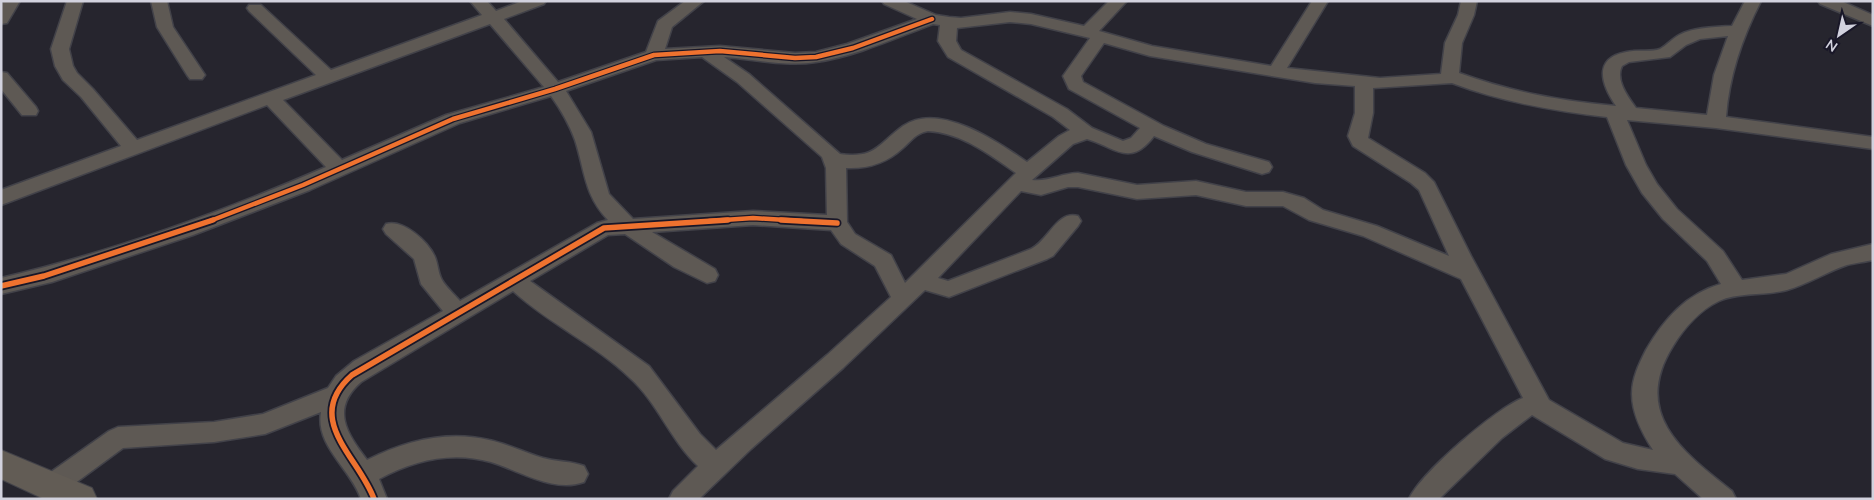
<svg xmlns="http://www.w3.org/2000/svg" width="1874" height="500" viewBox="0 0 1874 500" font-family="'Nunito Sans',sans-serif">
<rect width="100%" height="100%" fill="#26252e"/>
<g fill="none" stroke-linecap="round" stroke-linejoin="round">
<defs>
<g id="street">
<path d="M4,1H20L7,23L1,24V5Z"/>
<path d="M67,1H83L69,49L73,66L77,73L93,89L137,140L316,75L249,11L247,8L249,5H261L331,70L482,15L470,1H487L496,11L522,1H546L544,4L504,19L558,82L646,52L658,21L685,1H704L672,27L665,49L720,46L795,53L816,52L847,44L917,19L884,4L882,1H904L936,15L949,17L961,18L1010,12L1031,14L1084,26L1109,1H1127L1099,31L1152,46L1271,66L1312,1H1328L1287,68L1380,78L1441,74L1445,43L1458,15L1461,1H1477L1474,15L1462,43L1459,73C1512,92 1560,101 1616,106C1599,81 1593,55 1633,51C1641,50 1652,52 1660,49C1667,45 1672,39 1679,35C1695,27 1715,27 1732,26L1745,1H1761C1742,38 1729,76 1726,117L1873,137V149L1716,128L1627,120L1646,165L1657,184L1677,209L1723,251L1742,280L1786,274L1831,254L1873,244V260C1864,262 1855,263 1847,265C1826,272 1808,284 1787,290C1765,296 1739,292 1719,301C1700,310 1684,328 1673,346C1631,413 1682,452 1732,491L1736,499H1703L1675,474L1638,469L1605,459L1532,415L1502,438L1439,499H1409C1421,473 1496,408 1523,398L1461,279L1363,236L1309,220L1283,206H1246L1196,195L1137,199L1078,187H1068L1041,195L1021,191L938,278L948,281L1031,249C1049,240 1057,210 1078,216L1081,221L1078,226L1053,256L1047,259L949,297L925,290L843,368L751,449L699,499H669L673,491L698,466C670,440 658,403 630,378C595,344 549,324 513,291L361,382C330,409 347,434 367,460C405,441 447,430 489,440C508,444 525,453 543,458C557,462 571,461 584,466L588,474L584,482C554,493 520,471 491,462C452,451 414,460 379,479L387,499H361C351,469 315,446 321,412L265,434L214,442L123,448L59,495L50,498L41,495L37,487L41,479L109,431L118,427L214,422L263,414L328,388L336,376L354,361L443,311L421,284L414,259L386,234L383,229L386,224C403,219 428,241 435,257C438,264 438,273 442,280C446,287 454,294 460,301L597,223L608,220C584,195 585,171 575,140C569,124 561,110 551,96L460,123L310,190L193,235L52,282L1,294V278C112,252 222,212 326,167L267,105L1,205V190L121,146L81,97L63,80L55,66L51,49ZM1010,22L1031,24L1090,38L1063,76L1069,89L1140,128L1131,138L1123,141L1092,128L1067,109L961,50L956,41L957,28ZM490,24L544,87L446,115L342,160L283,100ZM933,24L940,25L938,41L948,57L1053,117L1070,130L1059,136L1027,162C998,142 939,101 903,126C878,144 876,159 840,154L749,74L724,57C754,59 787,67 816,62C857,56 895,38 933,24ZM1728,36L1714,75L1707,115L1636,108C1628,97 1615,80 1622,66L1629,62L1670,57L1686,45L1700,39ZM1104,43L1150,56L1315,83L1355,86V113L1348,136L1353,146L1411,183L1419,190L1449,256L1377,226L1323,210L1304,198L1283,192H1246L1196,181L1137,185L1078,173C1062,173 1048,182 1032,180L1073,144L1087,139C1115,147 1130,168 1154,136L1192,152L1262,174L1269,172L1272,167L1269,162L1206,144L1164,126L1083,82L1081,76ZM702,57L737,82L822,157L826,168L827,215L753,211L633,219L609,194L591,132L566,91L656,60ZM1452,83C1502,102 1554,111 1607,117L1626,165L1642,193L1663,219L1707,261L1721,284C1686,294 1664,319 1646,350C1639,364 1632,378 1632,394C1632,414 1642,433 1653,450L1623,443L1549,400L1471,256L1434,182L1425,173L1368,138L1373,113V88ZM928,131C962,133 989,154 1016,173L905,283L891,255L855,234L847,222L846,168C868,169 887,163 903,148C912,140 916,133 928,131ZM753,225L831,230L841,244L875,266L891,297L827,355L716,450L700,434L649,366L530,281L608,235L625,234L674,267L707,283L715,281L718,275L715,269L652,232Z"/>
<path d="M151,1H167L173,27L205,75L202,79H190L187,75L157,27Z"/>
<path d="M1818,1H1841L1873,15V26L1820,4Z"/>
<path d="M1,72L7,73L36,107L38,111L36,115H22L1,89Z"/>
</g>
<path id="primary" d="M1,450L92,488L97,499H44L1,479Z"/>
</defs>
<!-- street casing -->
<use href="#street" stroke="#424249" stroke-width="3"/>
<!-- primary casing -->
<use href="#primary" stroke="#424249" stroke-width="2"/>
<!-- street -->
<use href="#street" fill="#5e5954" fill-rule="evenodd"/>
<!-- primary -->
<use href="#primary" fill="#625c55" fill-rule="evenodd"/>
<defs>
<g id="cycleway-far1">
<path d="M210,221L303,185L453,119L555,89L654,55L720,51L795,58L816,57L853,48L932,19"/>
<path d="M709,221L753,218L802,221"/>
</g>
<g id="cycleway">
<path d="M781,220L837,223"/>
<path d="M1,286L44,276L213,220"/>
<path d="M374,499C359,457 302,419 352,375L604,228L728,220"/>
</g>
</defs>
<!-- cycleway-far1 casing -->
<use href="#cycleway-far1" stroke="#191728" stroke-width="7"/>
<!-- cycleway casing -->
<use href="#cycleway" stroke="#191728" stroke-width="9"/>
<!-- cycleway-far1 -->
<use href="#cycleway-far1" stroke="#ef722f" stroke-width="4.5"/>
<!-- cycleway -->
<use href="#cycleway" stroke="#ef722f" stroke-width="5.5"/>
</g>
<!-- border -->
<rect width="1874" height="500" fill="none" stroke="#d2d2de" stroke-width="5"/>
<!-- north arrow -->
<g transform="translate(1839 35) rotate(214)" stroke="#191728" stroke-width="4" paint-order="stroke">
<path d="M0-4L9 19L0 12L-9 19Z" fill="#d2d2de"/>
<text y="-8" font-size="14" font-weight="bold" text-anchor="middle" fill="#d2d2de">N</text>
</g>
</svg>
